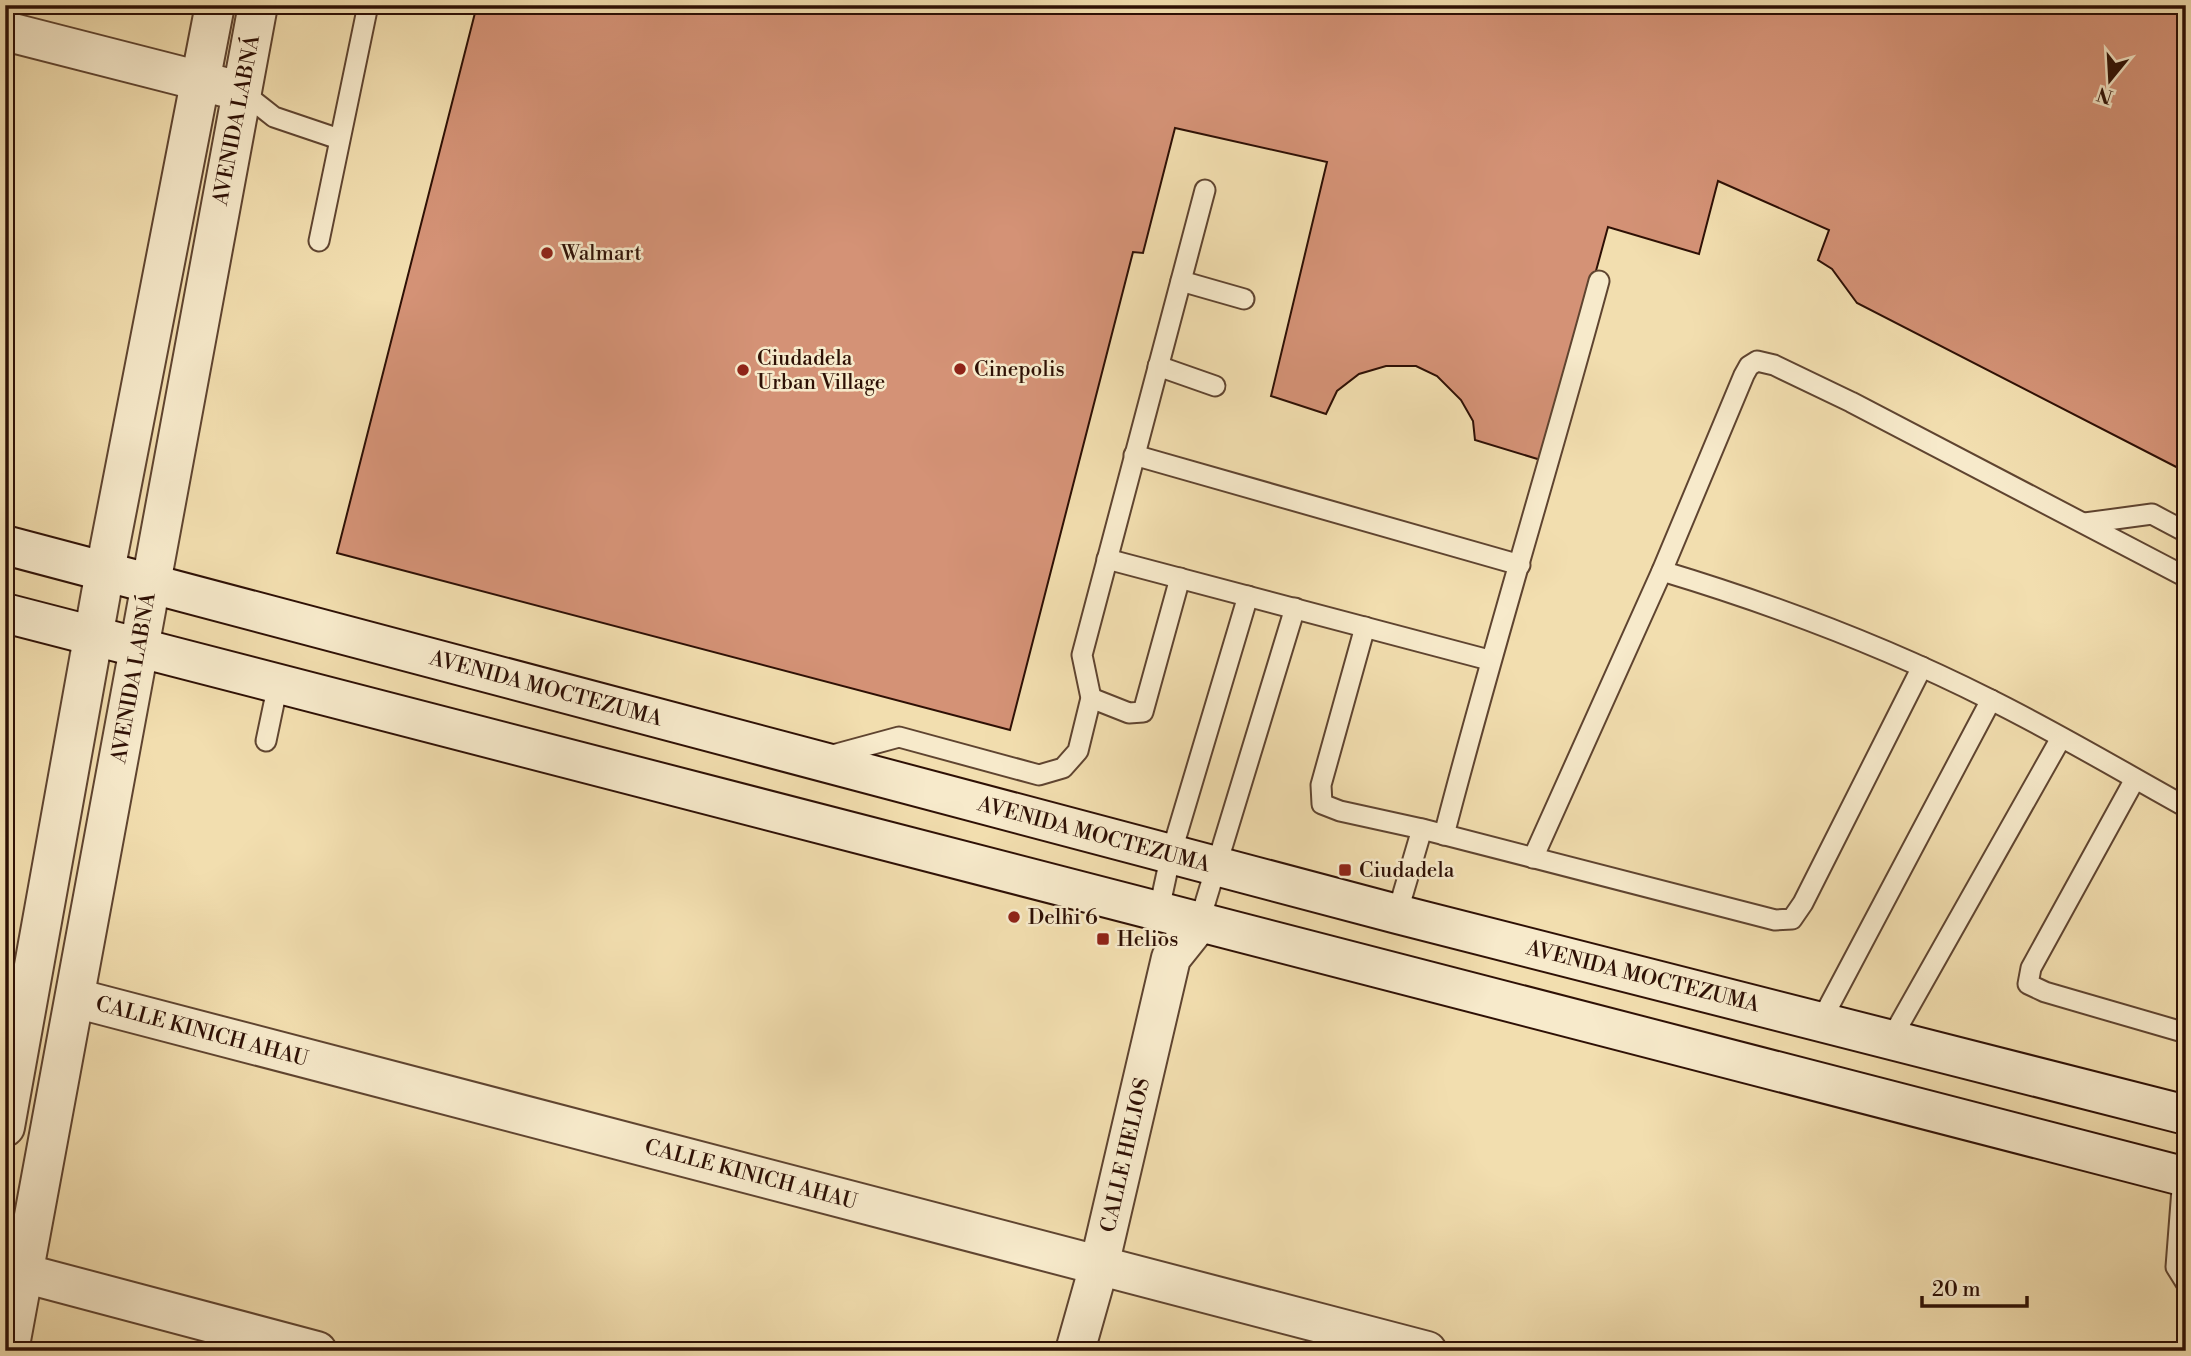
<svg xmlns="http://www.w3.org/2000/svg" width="2191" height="1356" viewBox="0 0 2191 1356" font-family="'Libre Bodoni',serif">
<rect width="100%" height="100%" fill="#f2deaf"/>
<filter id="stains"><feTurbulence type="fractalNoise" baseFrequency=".00286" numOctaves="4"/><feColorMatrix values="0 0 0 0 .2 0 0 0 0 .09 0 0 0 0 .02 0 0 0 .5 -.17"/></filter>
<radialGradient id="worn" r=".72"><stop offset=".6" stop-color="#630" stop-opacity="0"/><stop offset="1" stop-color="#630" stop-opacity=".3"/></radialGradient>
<!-- building -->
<path fill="#d49276" stroke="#2e1005" stroke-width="2" d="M477,5H2186V472L1857,303L1832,269L1818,260L1829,230L1718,181L1699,254L1608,227L1544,461L1475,440L1473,421L1461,400L1437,376L1416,366H1386L1359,374L1337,391L1326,414L1271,396L1327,162L1175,128L1143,253L1133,252L1010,730L337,553Z"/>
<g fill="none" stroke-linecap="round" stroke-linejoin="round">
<defs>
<g id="lane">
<path d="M241,91L274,117L339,139"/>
<path d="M319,241L368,5"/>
<path d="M1181,281L1244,299"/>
<path d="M1158,366L1215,386"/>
<path d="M1134,455L1520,565"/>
<path d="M2085,523L2152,514L2186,532"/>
<path d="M1107,559L1489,660"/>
<path d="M1662,571C1775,605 1884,646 1989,699C2056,732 2121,771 2186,807"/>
<path d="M1365,627L1321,785L1322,804L1340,811L1422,829L1775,920L1792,919L1803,903L1922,667"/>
<path d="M1091,698L1129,713L1143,712L1180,578"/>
<path d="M266,741L278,684"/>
<path d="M829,756L899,737L1039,775L1063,768L1078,751L1091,698L1082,655L1205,190"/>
<path d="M2135,779L2031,968L2028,984L2045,992L2186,1033"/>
<path d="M1444,835C1492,649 1549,466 1599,281"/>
<path d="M1533,858L1662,571L1744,375L1749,366L1757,361L1774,365L1851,402L2186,577"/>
<path d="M1158,914L1171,854L1248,596"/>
<path d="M1397,914L1422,829"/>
<path d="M1199,923L1295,608"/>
<path d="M1821,1021L1991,700"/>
<path d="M1891,1039L2061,738"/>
<path d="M2183,1176L2176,1267L2186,1283"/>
</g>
<g id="street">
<path d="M5,31L224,87"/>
<path d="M75,998L1427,1351"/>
<path d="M5,1127L105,571L215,5"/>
<path d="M23,1273L317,1351"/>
<path d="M9,1351L258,5"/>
<path d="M1075,1351L1099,1266L1171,958L1199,923"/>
</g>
<g id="secondary">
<path d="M5,545L1397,914L2186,1115"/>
<path d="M5,613L2186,1177"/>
</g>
</defs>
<!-- lane casing -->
<use href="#lane" stroke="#5f4430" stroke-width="23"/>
<!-- street casing -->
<use href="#street" stroke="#5f4430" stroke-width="42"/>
<!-- secondary casing -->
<use href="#secondary" stroke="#2e1005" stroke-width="42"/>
<!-- lane -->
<use href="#lane" stroke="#f7eacb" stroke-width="19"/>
<!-- street -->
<use href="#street" stroke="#f7eacb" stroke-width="38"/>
<!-- secondary -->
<use href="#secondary" stroke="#f7eacb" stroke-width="38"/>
</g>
<!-- markers -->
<g fill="#8f2418" stroke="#f7eacb" stroke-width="2.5">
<circle cx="547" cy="253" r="7"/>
<circle cx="960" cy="369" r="7"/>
<circle cx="743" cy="370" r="7"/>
<rect x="1338" y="863" width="14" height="14" rx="3.5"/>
<circle cx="1014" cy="917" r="7"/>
<rect x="1096" y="932" width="14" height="14" rx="3.5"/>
</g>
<g text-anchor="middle" stroke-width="5" stroke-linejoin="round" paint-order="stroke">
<!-- street labels -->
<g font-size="21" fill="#2e1005" stroke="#f7eacb">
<text transform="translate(236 120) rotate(-79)" y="7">AVENIDA LABNÁ</text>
<text transform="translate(133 678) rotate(-80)" y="7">AVENIDA LABNÁ</text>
<text transform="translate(546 688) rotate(15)" y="7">AVENIDA MOCTEZUMA</text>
<text transform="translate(1094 834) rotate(15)" y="7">AVENIDA MOCTEZUMA</text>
<text transform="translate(1643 976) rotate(14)" y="7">AVENIDA MOCTEZUMA</text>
<text transform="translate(202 1031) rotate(15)" y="7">CALLE KINICH AHAU</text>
<text transform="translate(1125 1155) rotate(-77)" y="7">CALLE HELIOS</text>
<text transform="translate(751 1174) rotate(15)" y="7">CALLE KINICH AHAU</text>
</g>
<!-- poi labels -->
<g font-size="21" fill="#2e1005" stroke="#f7eacb" text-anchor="start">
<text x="561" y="260">Walmart</text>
<text x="757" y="365">Ciudadela<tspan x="757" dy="24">Urban Village</tspan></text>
<text x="974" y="376">Cinepolis</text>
<text x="1359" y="877">Ciudadela</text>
<text x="1028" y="924">Delhi 6</text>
<text x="1117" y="946">Helios</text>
</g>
</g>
<!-- margin -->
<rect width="2191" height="1356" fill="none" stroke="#f2deaf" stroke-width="28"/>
<rect x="7" y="7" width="2177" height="1342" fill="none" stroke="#2e1005" stroke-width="3.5"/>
<rect x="14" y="14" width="2163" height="1328" fill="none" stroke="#2e1005" stroke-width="2"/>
<!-- north arrow -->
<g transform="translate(2110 80) rotate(198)" stroke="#f7eacb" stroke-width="5" paint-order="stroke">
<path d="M0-5L12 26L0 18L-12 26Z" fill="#2e1005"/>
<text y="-10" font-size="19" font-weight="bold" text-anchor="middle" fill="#2e1005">N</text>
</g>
<!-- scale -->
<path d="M1922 1296v10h105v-10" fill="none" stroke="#2e1005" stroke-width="3.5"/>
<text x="1932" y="1296" font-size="21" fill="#2e1005" stroke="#f7eacb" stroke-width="5" paint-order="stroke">20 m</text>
<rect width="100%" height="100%" filter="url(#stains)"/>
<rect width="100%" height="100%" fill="url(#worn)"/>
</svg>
